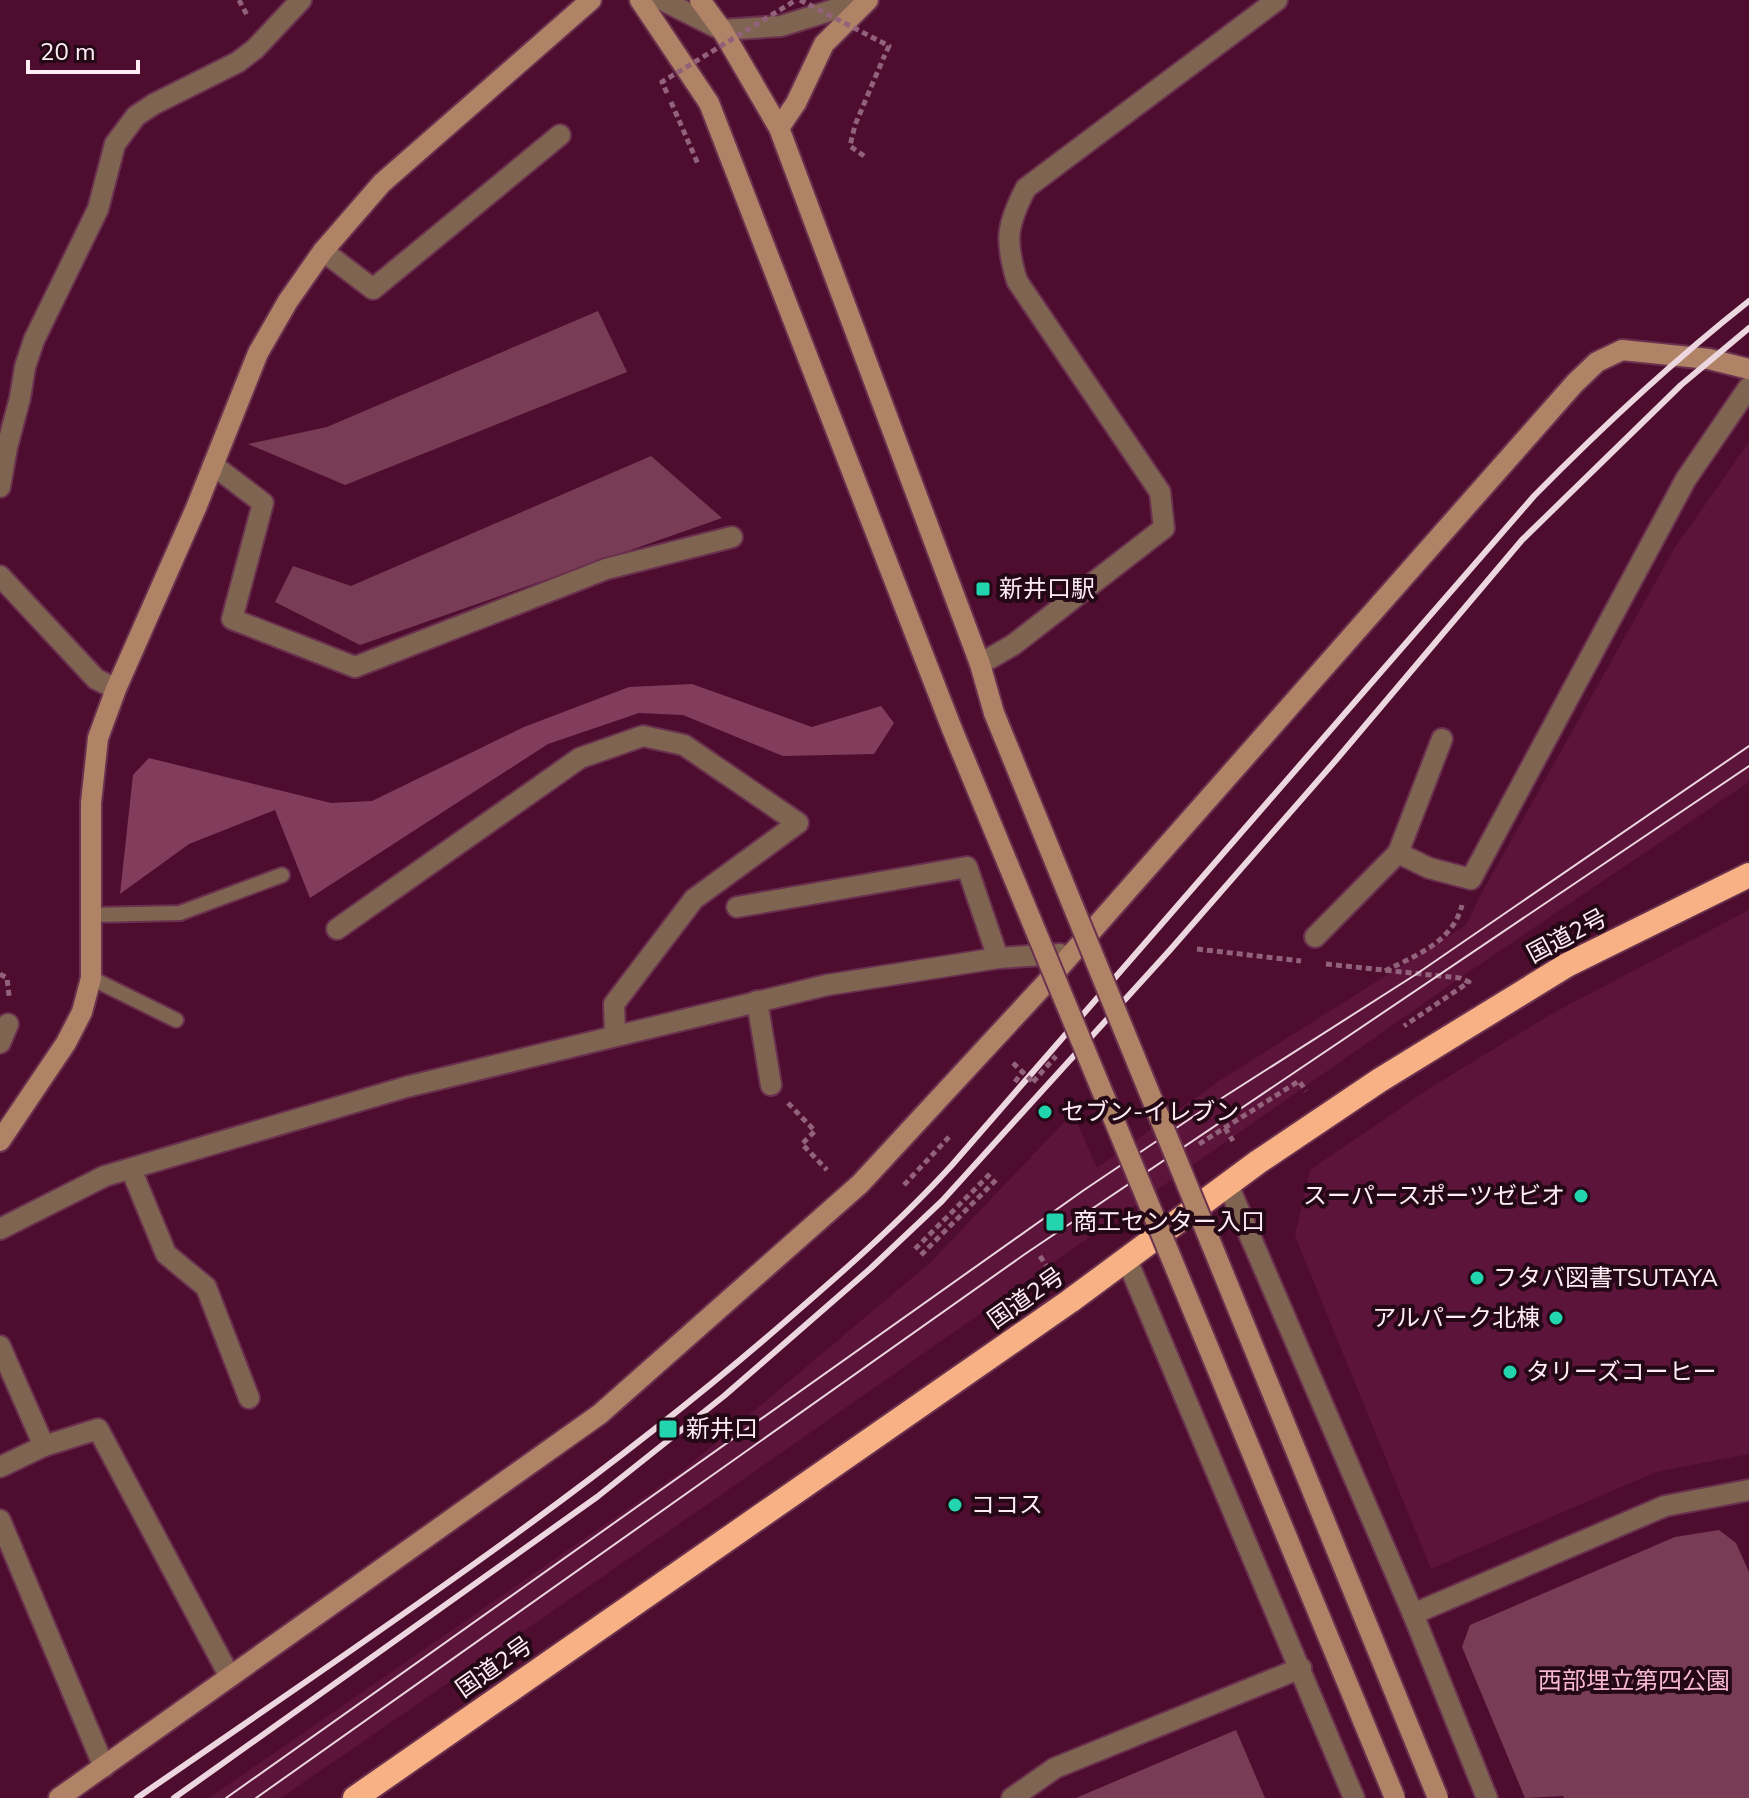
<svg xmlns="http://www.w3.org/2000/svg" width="1749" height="1798" viewBox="0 0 1749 1798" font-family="'Nunito Sans','Noto Sans JP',sans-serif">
<rect width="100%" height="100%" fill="#4e0d2f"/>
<!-- built -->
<g fill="#5c143a">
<path d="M1749,442V782L1460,978L708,1504L281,1798H209L682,1471L930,1263L1073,1113L1097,1168L1219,1081L1466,925L1480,896L1674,549Z"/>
<path d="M1749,910V1454L1656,1472L1431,1569L1295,1236L1310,1170L1433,1086L1555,1012Z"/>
</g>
<!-- green -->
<g fill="#793c57">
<path d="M598,311L627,372L345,485L248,444L327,427Z"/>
<path d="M651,456L722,518L360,645L275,602L293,566L351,586Z"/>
<path d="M1719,1530L1736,1543L1749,1572V1798H1564L1563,1796L1525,1798L1462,1647L1470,1625L1675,1537Z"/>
<path d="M1236,1730L1265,1798H1076Z"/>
</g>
<!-- forest -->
<path fill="#823d5c" d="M692,684L812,727L881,706L894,723L874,754L783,756L683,715L639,713L548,744L310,898L275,810L189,844L120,894L133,775L149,758L331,803L372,801L524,727L629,687Z"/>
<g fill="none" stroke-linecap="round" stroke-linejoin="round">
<defs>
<g id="lane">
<path d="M91,915L180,913L282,875"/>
<path d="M91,978L176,1020"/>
</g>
<g id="street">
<path d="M662,0L722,30L781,26L865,0"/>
<path d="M323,251L373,289L560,135"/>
<path d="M213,465L263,503L232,619L355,667L606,569L732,537"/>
<path d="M0,487L7,447L20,398L25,367L34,340L98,209L115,144L136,116L154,104L238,62L255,49L301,0"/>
<path d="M0,576L96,679L116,689"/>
<path d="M980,664L1013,645L1164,528L1160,492L1017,281C1005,241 1006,226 1026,188L1277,0"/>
<path d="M1398,853L1442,739"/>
<path d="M737,907L967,867L998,958"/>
<path d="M337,929L580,758L643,736L684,745L798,823L694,899L614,1004L615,1034"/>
<path d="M1315,937L1398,853L1429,868L1471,879L1686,479L1749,387"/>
<path d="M757,1001L771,1085"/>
<path d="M0,1043L8,1024"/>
<path d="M131,1169L166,1254L206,1287L249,1398"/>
<path d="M1228,1185L1413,1614L1487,1798"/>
<path d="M0,1229L105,1176L406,1087L827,985L998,958L1060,954"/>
<path d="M1127,1260L1354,1798"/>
<path d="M0,1346L44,1446L0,1467"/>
<path d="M44,1446L98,1429L230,1677"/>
<path d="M0,1520L104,1767"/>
<path d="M1413,1614L1665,1506L1749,1490"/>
<path d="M1012,1798L1055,1768L1301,1668"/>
</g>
<g id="secondary">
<path d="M640,0L709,103L952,729"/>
<path d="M700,0L722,30L779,128L980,664L994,713"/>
<path d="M779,128L796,103L824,44L868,0"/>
<path d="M0,1141L66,1043L82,1012L91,978V803L98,738L116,689L196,508L258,353L288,301L323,251L382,183L591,0"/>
<path d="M59,1798L600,1414L860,1184L1045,984L1575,383L1597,362L1622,350L1709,359L1749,369"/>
</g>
<path id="highway" d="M355,1798L1070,1301L1258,1162L1380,1080L1567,965L1749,875"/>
</defs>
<!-- lane casing -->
<use href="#lane" stroke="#6a314e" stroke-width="18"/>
<!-- street casing -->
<use href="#street" stroke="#6a314e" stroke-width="24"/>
<!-- secondary casing -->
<use href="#secondary" stroke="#6a314e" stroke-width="24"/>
<!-- highway casing -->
<use href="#highway" stroke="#6a314e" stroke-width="28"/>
<!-- path -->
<g stroke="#916279" stroke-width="5" stroke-dasharray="6 4" stroke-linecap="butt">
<path d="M239,0L248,17"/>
<path d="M671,102L698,164"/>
<path d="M864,156L850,146L855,125L883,59"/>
<path d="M1197,949L1301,961"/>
<path d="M1326,964L1460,978L1469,982L1404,1026"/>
<path d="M1385,971C1416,955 1453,942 1462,905"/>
<path d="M0,974L7,978L9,996"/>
<path d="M1015,1082L1022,1072"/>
<path d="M1033,1082L1056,1056"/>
<path d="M788,1103L815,1131L802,1144L827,1170"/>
<path d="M1225,1128L1233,1141"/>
<path d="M1199,1144L1299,1081L1306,1091"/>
<path d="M904,1185L949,1137"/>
<path d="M915,1249L990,1174"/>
<path d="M921,1255L996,1180"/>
<path d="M1040,1256L1049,1270"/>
</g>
<!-- lane -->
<use href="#lane" stroke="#806452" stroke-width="14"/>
<!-- street -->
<use href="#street" stroke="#806452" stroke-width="20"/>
<!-- secondary -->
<use href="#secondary" stroke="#b08367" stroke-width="20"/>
<!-- highway -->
<use href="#highway" stroke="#f7b184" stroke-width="24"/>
<!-- tram -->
<g stroke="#ecd6df" stroke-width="2">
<path d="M226,1798L1084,1190L1197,1114L1415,975L1749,746"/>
<path d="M256,1798L1025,1254L1749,766"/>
</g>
<!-- rail -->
<g stroke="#ecd6df" stroke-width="6">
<path d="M137,1798C355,1647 579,1500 780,1326C839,1275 899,1223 952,1165L1534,496C1602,427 1673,361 1749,301"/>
<path d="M174,1798L597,1497L724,1396L871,1268L942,1201L1170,950L1336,760L1522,540L1681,385L1749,328"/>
</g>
<defs>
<g id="secondary-bridge">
<path d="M994,713L1438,1798"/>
<path d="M952,729L1395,1798"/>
</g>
</defs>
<!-- secondary-bridge casing -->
<use href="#secondary-bridge" stroke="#6a314e" stroke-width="24" stroke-linecap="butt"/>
<!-- path-bridge -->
<g stroke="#916279" stroke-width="5" stroke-dasharray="6 4" stroke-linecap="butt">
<path d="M800,0L889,46L883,59"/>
<path d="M667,93L662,82L796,0"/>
<path d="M1013,1063L1033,1082"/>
</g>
<!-- secondary-bridge -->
<use href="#secondary-bridge" stroke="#b08367" stroke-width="20"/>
</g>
<!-- markers -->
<g fill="#22d5af" stroke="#240816" stroke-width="3">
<rect x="975" y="581" width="16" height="16" rx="4"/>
<circle cx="1045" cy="1112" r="8"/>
<circle cx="1581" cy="1196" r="8"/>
<rect x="1045" y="1212" width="20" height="20" rx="4"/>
<circle cx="1477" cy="1278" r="8"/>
<circle cx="1556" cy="1318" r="8"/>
<circle cx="1510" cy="1372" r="8"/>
<rect x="658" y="1419" width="20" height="20" rx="4"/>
<circle cx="955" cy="1505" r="8"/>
</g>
<g text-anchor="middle" stroke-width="8" stroke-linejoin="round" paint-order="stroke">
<!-- poi labels -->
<g font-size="24" fill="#feedf3" stroke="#240816" text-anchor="start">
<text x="999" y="597">新井口駅</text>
<text x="1061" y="1120">セブン-イレブン</text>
<text x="1565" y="1204" text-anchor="end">スーパースポーツゼビオ</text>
<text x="1073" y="1230">商工センター入口</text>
<text x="1493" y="1286">フタバ図書TSUTAYA</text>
<text x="1540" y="1326" text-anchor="end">アルパーク北棟</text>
<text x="1526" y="1380">タリーズコーヒー</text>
<text x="686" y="1437">新井口</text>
<text x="971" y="1513">ココス</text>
</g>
<!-- street labels -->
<g font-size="24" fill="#feedf3" stroke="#240816">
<text transform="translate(1567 936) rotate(-28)" y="8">国道2号</text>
<text transform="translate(1026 1298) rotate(-35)" y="8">国道2号</text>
<text transform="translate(494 1667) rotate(-35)" y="8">国道2号</text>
</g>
<!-- park labels -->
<g font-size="24" fill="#f6b8d0" stroke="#240816">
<text x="1634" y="1689">西部埋立第四公園</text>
</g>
</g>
<!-- scale -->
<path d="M28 60v12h110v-12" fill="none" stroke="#feedf3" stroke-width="4"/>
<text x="40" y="60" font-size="24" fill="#feedf3" stroke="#240816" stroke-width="6" paint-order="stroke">20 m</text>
</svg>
